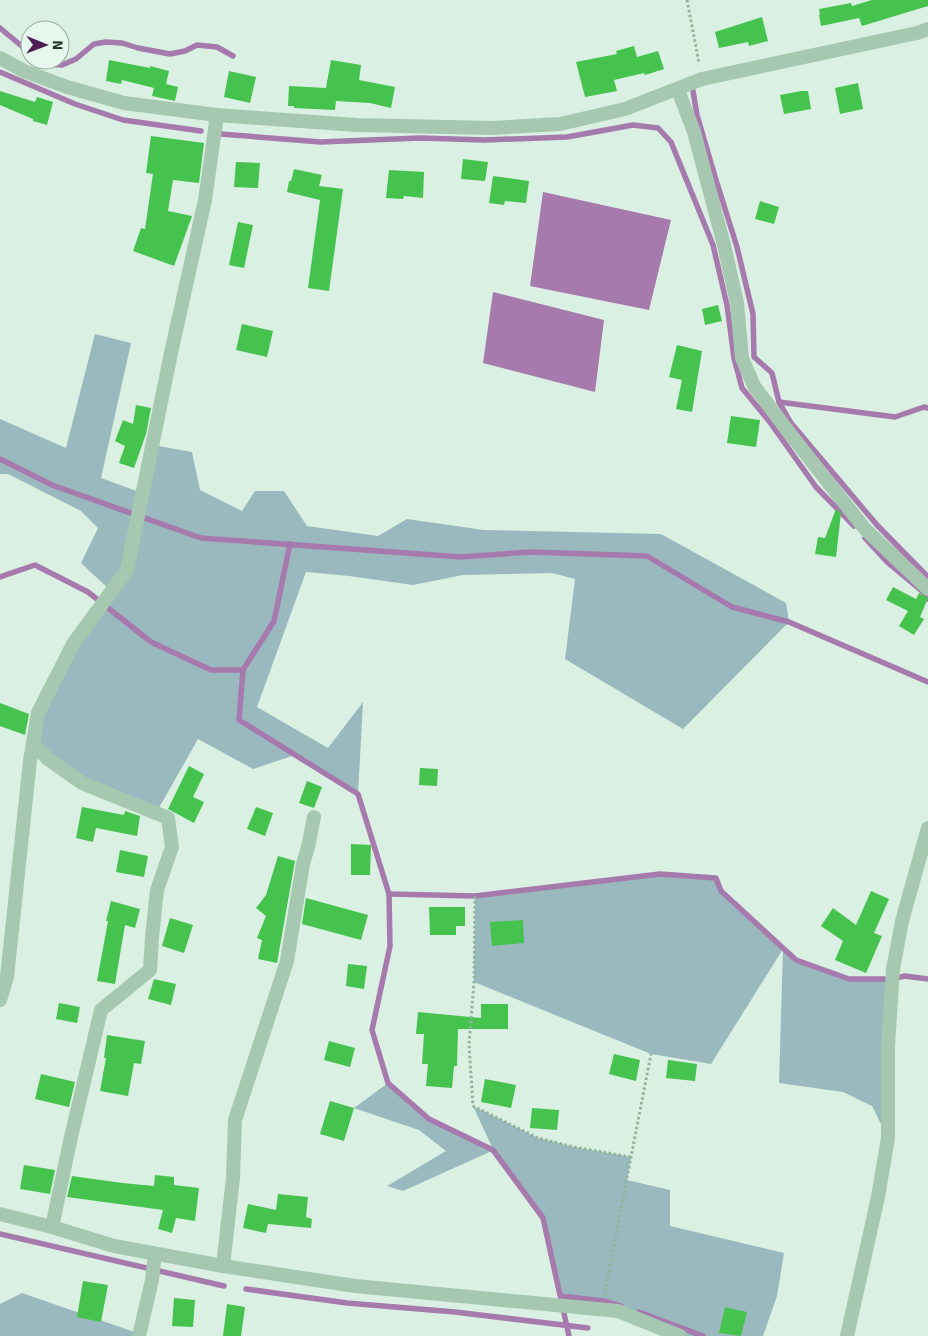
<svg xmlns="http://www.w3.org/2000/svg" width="928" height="1336" viewBox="0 0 928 1336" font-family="Signika,sans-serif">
<rect width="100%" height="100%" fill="#daf0e2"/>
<!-- green -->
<g fill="#9ab9bf">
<path d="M95,334L131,343L101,478L142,493L153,445L192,452L200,490L242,511L255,491H284L307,526L378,536L407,519L484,530L661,534L786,603L789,622L683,729L565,659L575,579L552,573L463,575L413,585L349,576L306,572L257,707L328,748L363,702L358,794L295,755L253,769L198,739L156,813L82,783L33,744L38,713L111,591L81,563L98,528L81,511L8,474H0V419L66,448Z"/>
<path d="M660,874L716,878L721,891L796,960L849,979H887L888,1138L872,1106L843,1092L779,1083L783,949L711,1064L651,1054L474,982L475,896Z"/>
<path d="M388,1083L429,1119L493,1149L473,1106L538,1138L574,1147L631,1157L627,1180L670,1190V1226L784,1253L777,1296L763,1336H680L618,1311L563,1305L543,1218L494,1150L403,1191L387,1186L446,1151L419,1130L354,1108Z"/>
<path d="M22,1293L146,1336H0V1304Z"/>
</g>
<!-- water -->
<g fill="#a67aad">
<path d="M543,192L671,220L649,310L530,286Z"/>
<path d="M493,292L604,320L595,392L483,363Z"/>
</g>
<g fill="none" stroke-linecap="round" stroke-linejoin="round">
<!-- stream -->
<g stroke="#a67aad" stroke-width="5.5">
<path d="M0,28L30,53"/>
<path d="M40,60L47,64L62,65L76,59L94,44L106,42L122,43L138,48L170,54L185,51L197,45L217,47L233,56"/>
<path d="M0,72L75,104L123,120L201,131"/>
<path d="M693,91L697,115L716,180L737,247L753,314L754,357L772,373L779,402L895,417L924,407L928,408"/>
<path d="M221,134L321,142L420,138L485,140L567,137L633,125L658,128L671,142L713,245L727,305L734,358L742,388L769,421L816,487L854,526"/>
<path d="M779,402L791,423L877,525L928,577"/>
<path d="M0,459L52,485L201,538L461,557L530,552L647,556L732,607L789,622L928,682"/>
<path d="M865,538L887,562L923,592L928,599"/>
<path d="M0,577L35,565L88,592L151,642L211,670H243L274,621L290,544"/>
<path d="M243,670L239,720L358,794L389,894L390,946L372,1030L388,1083L429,1119L493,1150L543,1218L569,1336"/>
<path d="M389,894L475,896L660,874L716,878L721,891L796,960L849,979H887"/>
<path d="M896,978L905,976L928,979"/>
<path d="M0,1234L224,1286"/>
<path d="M246,1289L347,1303L455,1312L588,1328"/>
<path d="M561,1296L603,1301L621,1306"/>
<path d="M639,1312L703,1336"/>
</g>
</g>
<!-- building -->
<g fill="#46c24e">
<path d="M872,0H928V6L862,26L859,18L821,26L819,15H820L819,9L851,3L852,6Z"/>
<path d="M762,17L768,41L749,46L748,42L719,48L715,32Z"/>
<path d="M634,46L637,57L658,51L664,69L645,75L644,73L614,80L617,91L585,97L576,62L617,54L616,51Z"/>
<path d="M109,60L150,68V66L169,71L166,84L178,87L175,101L152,96L154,88L122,80L121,84L106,81Z"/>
<path d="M331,60L361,65L359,80L395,87L391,108L370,103L336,101L335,110L294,108V106H288L289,86L326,88Z"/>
<path d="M229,71L256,77L250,103L224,97Z"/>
<path d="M858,83L863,109L840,114L835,88Z"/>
<path d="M0,91L35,102L37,97L53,102L47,125L33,121V119L0,105Z"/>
<path d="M801,91H808L811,109L784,114L780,95Z"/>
<path d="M151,136L204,143L199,183L173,180L168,211L192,216L174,266L133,251L141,228L145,229L153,174L146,173Z"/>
<path d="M463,159L488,162L485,181L461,179Z"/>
<path d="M236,162L260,163L258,188L234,187Z"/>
<path d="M294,169L322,175L319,186L343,189L329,291L308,288L320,200L287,192L289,181H291Z"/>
<path d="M389,170L424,172L423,198L404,196L403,199L386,198Z"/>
<path d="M493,176L529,181L526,203L505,201L504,205L489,203Z"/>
<path d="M760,201L779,207L774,224L755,219Z"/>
<path d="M238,222L253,225L244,268L229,265Z"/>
<path d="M718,305L722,321L705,325L702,309Z"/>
<path d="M242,324L273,331L267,357L236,350Z"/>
<path d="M677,345L702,351L692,412L676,409L682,380L669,377Z"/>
<path d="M136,405L151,408L146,434L134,468L119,463L125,446L115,441L123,420L133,424Z"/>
<path d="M731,416L760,420L756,447L727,443Z"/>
<path d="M836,509L841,513L836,557L815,554L818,537L825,538Z"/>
<path d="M893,587L916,599L919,593L928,598L920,617L924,619L914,635L899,626L908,611L886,600Z"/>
<path d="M0,703L29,714L25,735L0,726Z"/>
<path d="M189,766L204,774L193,797L204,802L194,823L168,809Z"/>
<path d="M420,768L438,769L437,786L419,785Z"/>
<path d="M307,781L322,787L314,808L299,803Z"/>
<path d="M82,807L124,815L125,811L140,816L137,836L96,828L93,842L76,838Z"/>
<path d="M256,807L273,813L265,836L247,829Z"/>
<path d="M351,844L371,845L370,875H351Z"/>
<path d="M120,850L148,856L144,877L116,872Z"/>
<path d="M278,856L295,861L277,963L258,959L262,940L257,938L266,916L256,908L266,895Z"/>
<path d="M871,891L889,899L874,933L882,936L866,973L835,960L843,941L821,926L833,908L856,925Z"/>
<path d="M306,898L368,915L361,940L302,924Z"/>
<path d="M111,901L140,909L135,928L125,925L115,984L97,981L108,921H106Z"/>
<path d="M429,907H465V926H456V935H430Z"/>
<path d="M170,918L193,925L184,953L162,946Z"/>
<path d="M523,920L524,943L492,946L490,922Z"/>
<path d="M348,964L367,966L364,989L346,986Z"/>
<path d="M154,979L176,984L171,1005L148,999Z"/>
<path d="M59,1003L80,1007L77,1023L56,1019Z"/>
<path d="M481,1004H508V1029H458L457,1066H454L452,1088L426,1086L428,1064H422L424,1034H416L418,1012L481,1018Z"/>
<path d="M107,1035L145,1041L141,1064L134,1063L128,1096L100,1091L106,1058H104Z"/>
<path d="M329,1041L355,1048L350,1067L324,1060Z"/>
<path d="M614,1054L640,1060L636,1081L609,1074Z"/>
<path d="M668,1060L697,1064L695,1081L666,1078Z"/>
<path d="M41,1074L75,1082L69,1107L35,1099Z"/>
<path d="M485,1079L516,1085L511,1108L481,1102Z"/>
<path d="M330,1101L354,1108L344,1141L320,1134Z"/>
<path d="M532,1108L559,1110L557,1130L530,1128Z"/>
<path d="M24,1165L55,1170L50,1194L20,1189Z"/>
<path d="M155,1175L174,1177V1185L199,1188L195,1221L176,1218L172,1233L158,1229L163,1210L67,1197L72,1176L122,1183L154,1186Z"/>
<path d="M278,1194L308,1197L306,1217L312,1219L311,1228L268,1224L266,1233L243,1228L248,1204L276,1210Z"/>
<path d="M83,1281L108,1285L101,1322L77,1317Z"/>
<path d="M174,1298L195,1300L193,1327L172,1326Z"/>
<path d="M227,1304L245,1307L241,1336H223Z"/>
<path d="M725,1307L747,1312L741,1336L719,1333Z"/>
</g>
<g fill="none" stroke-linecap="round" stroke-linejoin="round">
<!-- path -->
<g stroke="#90b499" stroke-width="3" stroke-dasharray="2.5 2.5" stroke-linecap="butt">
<path d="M687,0L699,63"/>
<path d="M475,896L474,982L469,1044L473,1106L538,1138L574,1147L631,1157"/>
<path d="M604,1296L651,1054"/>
</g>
<!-- minor -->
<g stroke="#a6c8b0" stroke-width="14">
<path d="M0,58L24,71L67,87L124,103L217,115L357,125L493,128L560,124L625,109L702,79L917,33L928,29"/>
<path d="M678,90L694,132L724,245L737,303L742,358L754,386L791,435L865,529L928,589"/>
<path d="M33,744L48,759L82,783L168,818L172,847L157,890L152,937L150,970L101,1010L71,1137L52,1227"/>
<path d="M0,1000L7,977L30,761L38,713L73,644L127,570L171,353L205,200L217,115"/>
<path d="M0,1214L52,1227L114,1246L223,1266L355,1286L618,1311L680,1336"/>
<path d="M223,1266L233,1178L235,1120L287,961L303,864L308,847L314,817"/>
<path d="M139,1336L152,1280L155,1254"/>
<path d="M847,1336L878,1197L888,1138V1046L893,969L902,921L928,828"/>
</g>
</g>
<!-- north arrow -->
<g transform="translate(45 45) rotate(91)"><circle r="24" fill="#e6f8ed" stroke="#9aaa9f"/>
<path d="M0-4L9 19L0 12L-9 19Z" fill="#4e1e54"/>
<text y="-8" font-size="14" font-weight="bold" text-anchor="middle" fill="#273429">N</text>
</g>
</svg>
